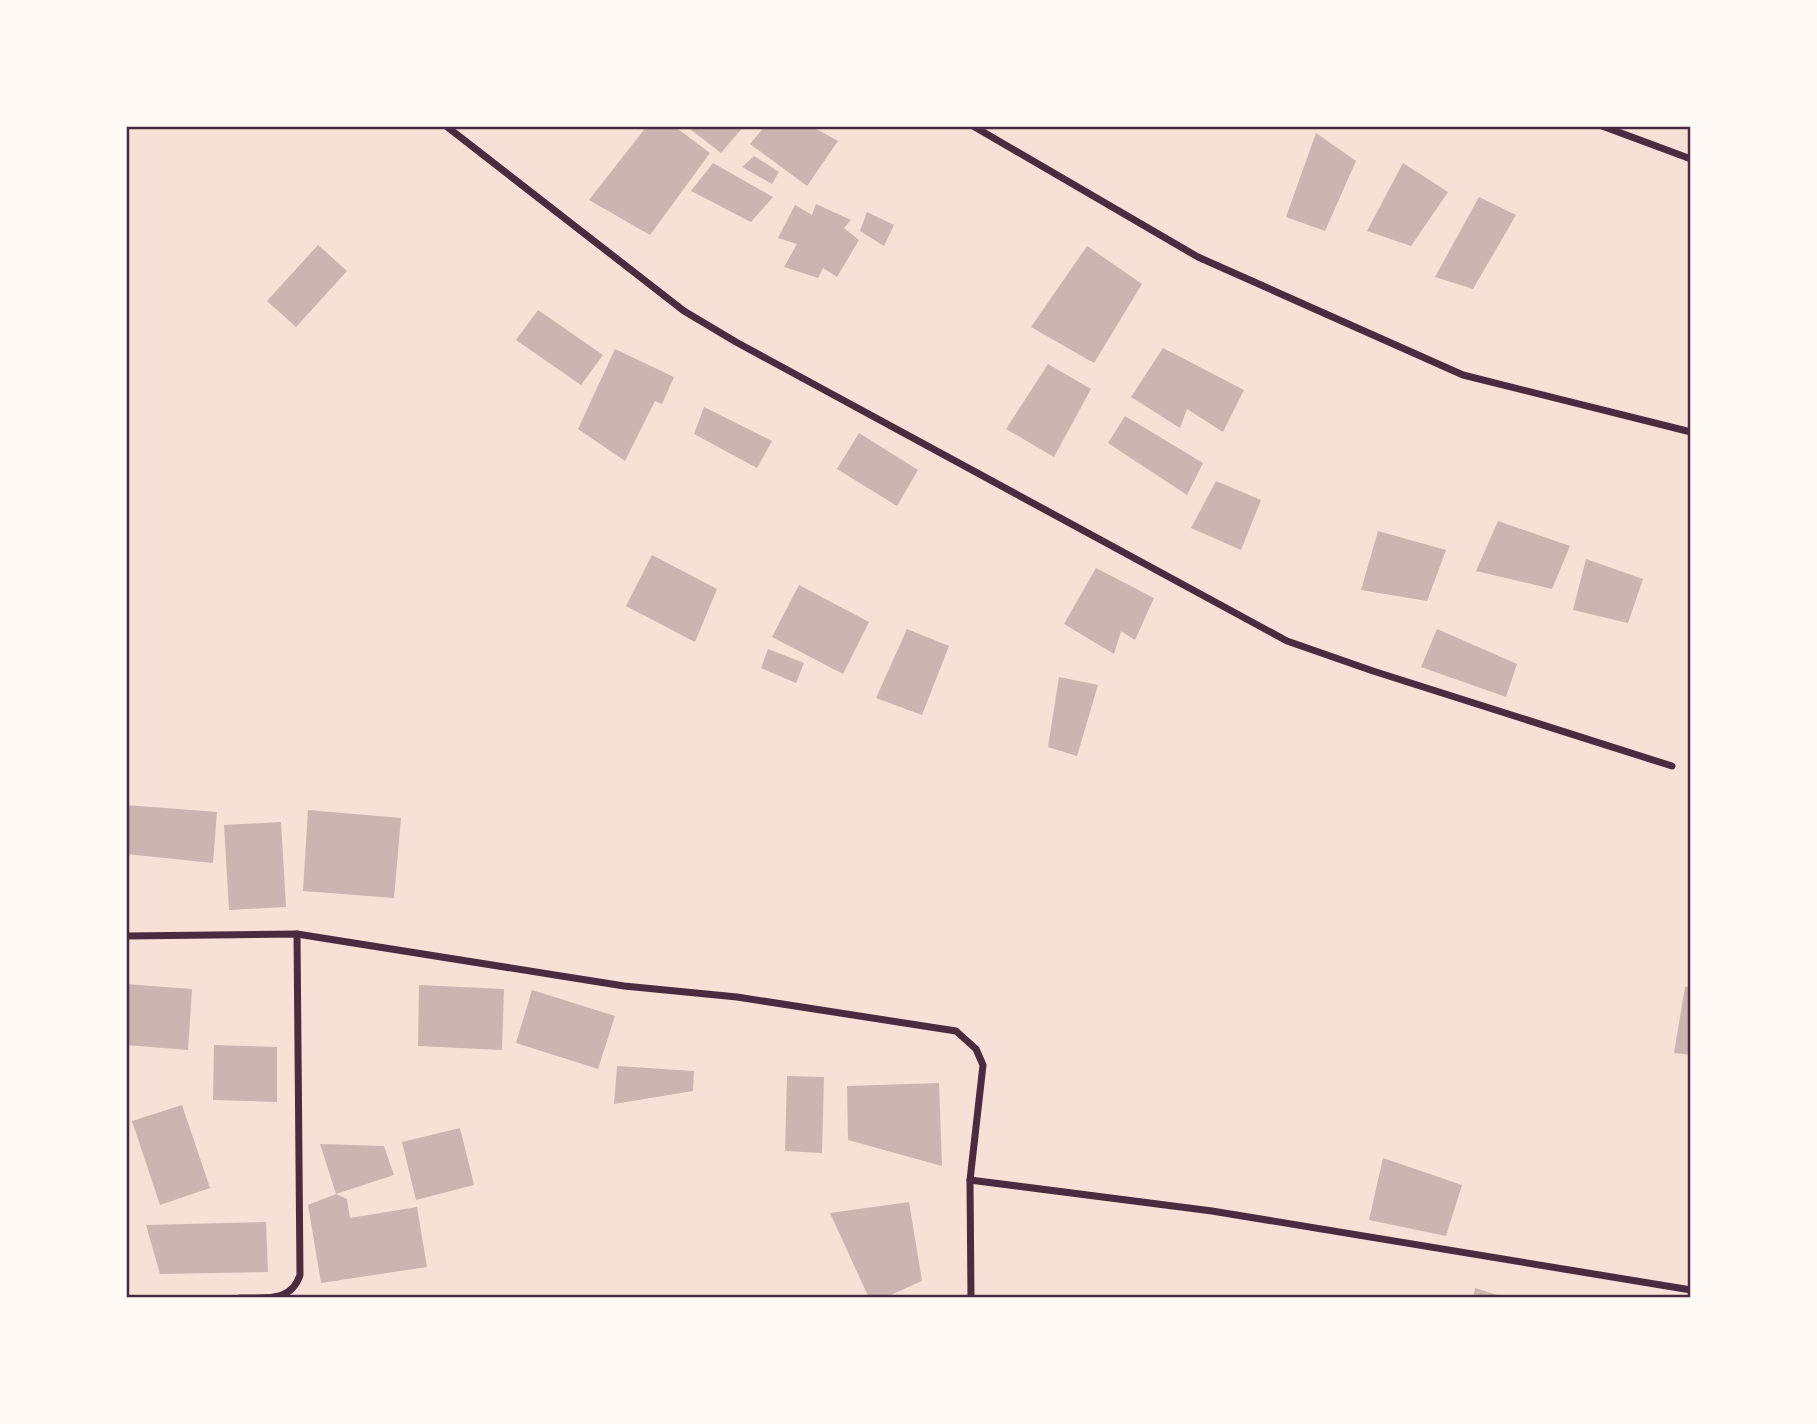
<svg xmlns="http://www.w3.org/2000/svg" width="1817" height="1424" viewBox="0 0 1817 1424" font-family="Overpass,sans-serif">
<rect width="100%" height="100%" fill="#f7e1d7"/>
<!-- building -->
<g fill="#ccb4b1">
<path d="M647,126H674L710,153L650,235L589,200Z"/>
<path d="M686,126H744L721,153Z"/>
<path d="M765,126H811L838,141L807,186L750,144Z"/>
<path d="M1316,133L1356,161L1325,231L1286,217Z"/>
<path d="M754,156L779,172L772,184L742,167Z"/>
<path d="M713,163L773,197L751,222L691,191Z"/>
<path d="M1403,163L1448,192L1411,246L1367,231Z"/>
<path d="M1479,197L1516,215L1473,289L1435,277Z"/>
<path d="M816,204L851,220L844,228L859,240L837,277L823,268L818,278L784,267L797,244L778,238L795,205L812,215Z"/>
<path d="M867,212L894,225L884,246L860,231Z"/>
<path d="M318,245L347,271L296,327L267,301Z"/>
<path d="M1087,246L1142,284L1094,363L1031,327Z"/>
<path d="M538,310L603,355L581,385L516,340Z"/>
<path d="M1163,348L1244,390L1223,432L1187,409L1180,428L1131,397Z"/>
<path d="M615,349L674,377L662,404L655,401L625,461L578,429Z"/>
<path d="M1048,364L1091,389L1054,457L1006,429Z"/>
<path d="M704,407L772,441L757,468L694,434Z"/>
<path d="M1125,416L1203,463L1187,495L1108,443Z"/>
<path d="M859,433L918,470L897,506L837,469Z"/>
<path d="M1216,481L1261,500L1241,550L1191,528Z"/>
<path d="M1498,521L1570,546L1552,589L1476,571Z"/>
<path d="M1378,531L1446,550L1427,601L1361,590Z"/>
<path d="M652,555L717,589L695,642L626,606Z"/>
<path d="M1586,559L1643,579L1628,623L1573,610Z"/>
<path d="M1096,568L1154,598L1135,640L1121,631L1114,654L1064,624Z"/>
<path d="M799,585L869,622L843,674L772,637Z"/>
<path d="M907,629L949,646L922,715L876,698Z"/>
<path d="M1437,629L1517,664L1506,697L1421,667Z"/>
<path d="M768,649L804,663L796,683L761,668Z"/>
<path d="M1059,677L1098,685L1077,756L1048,747Z"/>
<path d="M126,805L217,812L213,863L126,854Z"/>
<path d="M308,810L401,818L394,898L303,891Z"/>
<path d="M281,822L286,907L229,910L224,825Z"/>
<path d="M126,984L192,989L188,1050L126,1045Z"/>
<path d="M419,985L504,989L502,1050L418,1046Z"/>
<path d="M1685,987H1691V1055L1674,1053Z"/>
<path d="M532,990L615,1016L598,1069L516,1043Z"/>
<path d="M214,1045L277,1047V1102L213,1100Z"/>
<path d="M617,1066L694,1071L693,1091L614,1104Z"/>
<path d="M787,1076L824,1077L822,1153L785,1151Z"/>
<path d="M939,1083L942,1166L848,1140L847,1086Z"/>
<path d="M182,1105L210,1188L160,1205L132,1121Z"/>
<path d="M460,1128L474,1185L416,1200L402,1142Z"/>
<path d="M320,1144L384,1146L394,1175L336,1194Z"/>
<path d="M1383,1158L1462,1185L1446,1236L1369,1220Z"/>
<path d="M336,1194L347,1199L350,1218L417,1207L427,1267L321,1283L308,1205Z"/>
<path d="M909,1202L922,1281L884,1298H869L830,1213Z"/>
<path d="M266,1222L268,1272L160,1274L146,1225Z"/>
<path d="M1475,1288L1504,1297V1298H1473Z"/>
</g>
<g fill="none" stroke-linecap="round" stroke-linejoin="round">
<!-- minor -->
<g stroke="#4a2c40" stroke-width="7">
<path d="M446,126L684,311L736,342L1287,641L1373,671L1672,766"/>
<path d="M973,126L1198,257L1463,375L1691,432"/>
<path d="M1602,126L1691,159"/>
<path d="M126,936L297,934L624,986L737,997L956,1031L976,1049L983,1065L970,1180L1212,1211L1691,1290"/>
<path d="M970,1180L971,1298"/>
<path d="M240,1298C265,1297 291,1303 300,1275L297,934"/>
</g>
</g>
<!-- border -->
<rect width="1817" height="1424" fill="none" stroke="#fffaf5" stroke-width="256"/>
<rect x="128" y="128" width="1561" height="1168" fill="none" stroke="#4a2c40" stroke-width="2.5"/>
</svg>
